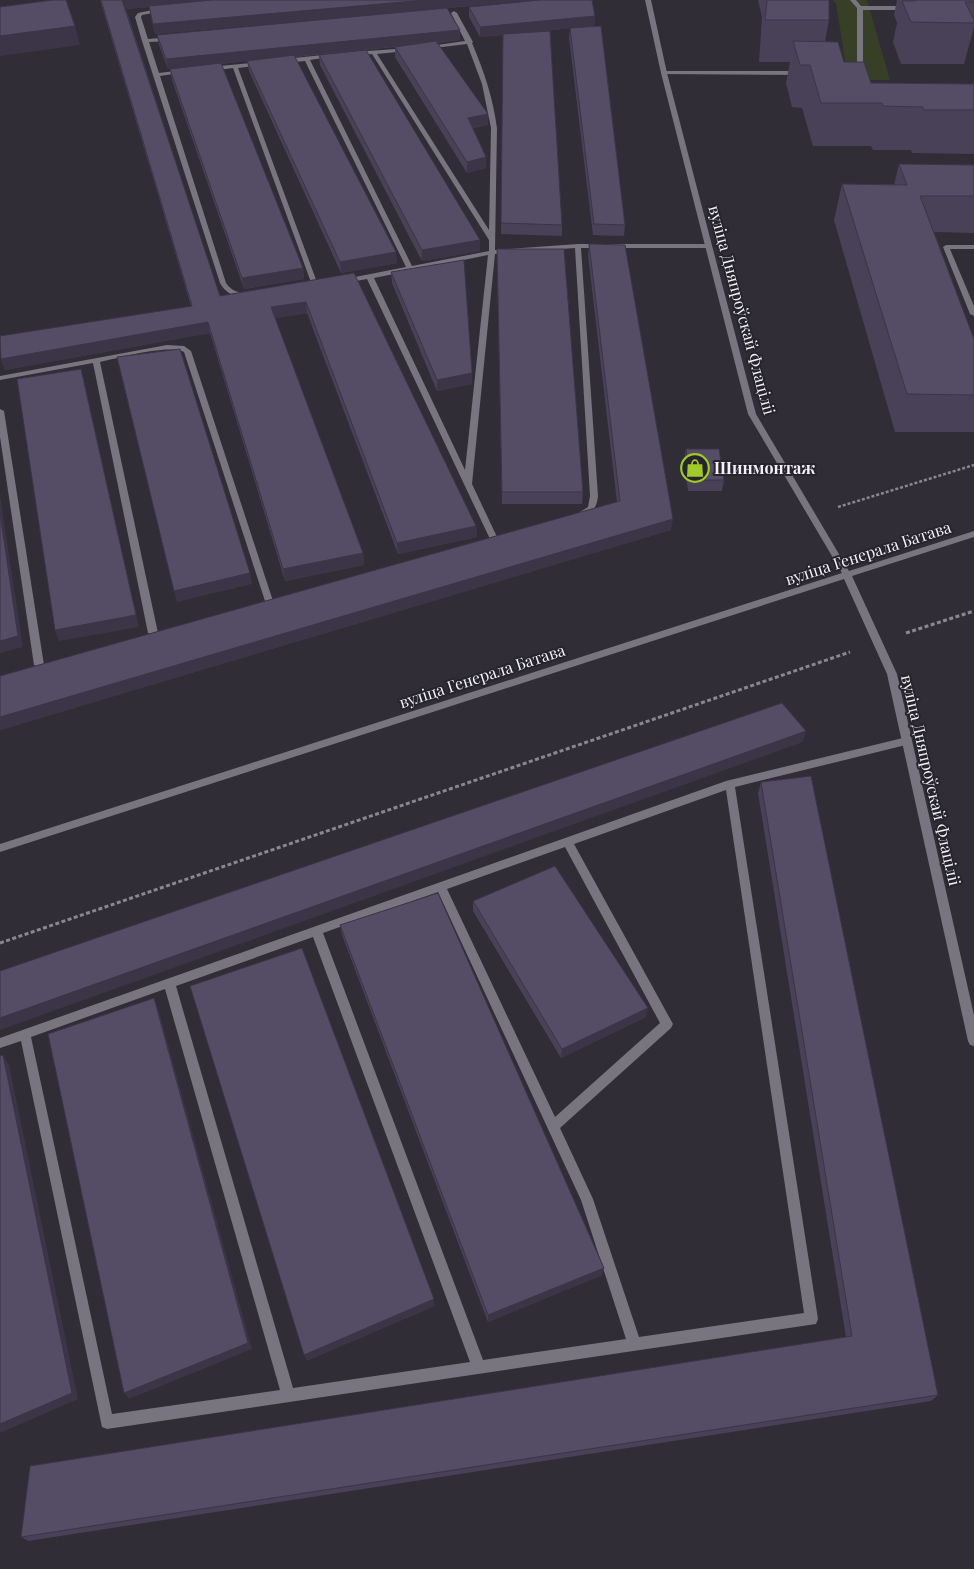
<svg xmlns="http://www.w3.org/2000/svg" width="974" height="1569" viewBox="0 0 974 1569" font-family="'Playfair Display',serif">
<rect width="100%" height="100%" fill="#302d36"/>
<!-- green -->
<path fill="#373f27" d="M833,0H867L890,80H848L836,3Z"/>
<g fill="none" stroke-linecap="round" stroke-linejoin="round">
<!-- path-far1 -->
<path stroke="#8a878f" stroke-width="2.5" stroke-dasharray="3 2" stroke-linecap="butt" d="M838,507L974,465"/>
<!-- path -->
<g stroke="#8a878f" stroke-width="3" stroke-dasharray="4 2.5" stroke-linecap="butt">
<path d="M906,633L974,611"/>
<path d="M0,943L850,652"/>
</g>
<!-- service -->
<g fill="#787480" fill-rule="evenodd">
<path d="M850,0H856L861,6H908L911,8L908,10H863V73L860,75L857,73V8Z"/>
<path d="M162,8L165,10L164,11L142,15L141,17L148,39L172,37L175,39L172,41L149,42L159,73L183,70L186,72L160,76L226,283C232,292 239,292 248,294V296C236,298 226,294 220,283L142,41L135,17L138,13Z"/>
<path d="M454,11L457,13L473,42L472,43C484,71 493,98 497,128L495,250L578,244H708L711,246L708,248H581L598,496C597,509 591,514 579,518L575,515L588,507L590,496L575,248L495,254L472,484L498,539L494,542L490,539L367,279L345,283L342,281L345,279L406,267L305,61L285,63L282,61L285,59L332,54L335,56L310,60L412,266L489,251V240L372,54L354,56L351,54L354,52L409,48L410,49L407,51L377,54L489,230L491,128L482,84L467,44L426,49L423,47L465,41L451,13ZM488,255L465,470L374,278Z"/>
<path d="M260,62L262,63V65L238,68L318,285L317,286L312,285L233,68L210,71L207,69L210,67Z"/>
<path d="M664,71H800L803,73L800,75L662,74V72Z"/>
<path d="M946,245H974V249H950L974,306V316L970,314L943,247Z"/>
<path d="M167,345L184,346L191,351L273,601L269,604L265,601L184,352C168,344 119,358 100,362L158,633L153,636L148,633L93,363L0,380V376Z"/>
<path d="M0,409L4,411L44,665L39,668L34,665L0,437Z"/>
<path d="M907,737L912,741L910,744L735,787L818,1319L816,1324L107,1429L102,1427L21,1041L0,1048V1038L726,781ZM726,790L804,1313L639,1337L593,1199L560,1128L671,1028L673,1024L574,844ZM565,847L660,1023L555,1117L447,889ZM438,892L581,1200L626,1339L483,1360L323,933ZM313,937L470,1362L293,1388L176,986ZM165,989L280,1390L112,1414L31,1037Z"/>
</g>
<!-- minor -->
<path fill="#787480" fill-rule="evenodd" d="M645,0H651L667,73L756,414L849,571L974,531V537L852,576L897,674L974,1015V1046L970,1045L968,1041L887,674L844,579L0,852V844L842,573L748,414L661,73Z"/>
</g>
<!-- wall -->
<g fill="#494158">
<path d="M100,0H539L155,34L149,7L126,9L220,296L354,273L476,526L477,537L398,554L307,313L275,318L363,553L364,565L285,581L210,333L5,370L1,359L191,306Z"/>
<path d="M758,0H829V20L825,42L844,62L871,83L974,84V154L912,153L911,150H873L871,146H813L802,108L792,107L786,83L790,62H759L762,17Z"/>
<path d="M897,0H974V16L973,19L974,20V27L964,64H901L893,42L897,23L894,15Z"/>
<path d="M469,7L595,16L594,26L625,225L624,236L593,235L569,38L570,28L537,32L562,225V236L501,234L503,35L480,37L469,17Z"/>
<path d="M460,30V40L437,43L488,125L473,128L486,157V168L467,173L395,57V47L295,57L397,263L341,273L249,71L247,61L221,64L303,268L304,279L244,289L172,80L170,69L184,68L168,69L159,45L157,35Z"/>
<path d="M319,55L480,240V251L422,261L320,65Z"/>
<path d="M899,164L974,165V233L934,232L974,339V432H895L834,220L842,184L894,185Z"/>
<path d="M589,244L671,530L0,730V676L617,502L588,255Z"/>
<path d="M497,260L583,492L582,504H502Z"/>
<path d="M391,272L472,373V384L437,391L392,283Z"/>
<path d="M686,449L724,480L722,491H688L684,460Z"/>
<path d="M761,782L938,1395L931,1401L28,1541L21,1537L846,1337L758,793Z"/>
<path d="M473,901L646,1017L561,1058L473,911Z"/>
<path d="M340,925L602,1275L488,1322L342,935Z"/>
</g>
<!-- shaded-wall -->
<g fill="#3c3547">
<path d="M122,0H228L124,9Z"/>
<path d="M426,0H539L155,34L153,24Z"/>
<path d="M595,16L594,26L480,37V27Z"/>
<path d="M75,26L80,45L0,56V36Z"/>
<path d="M460,30V40L168,69L166,59Z"/>
<path d="M488,114V125L468,128V118Z"/>
<path d="M486,157V168L467,173V162Z"/>
<path d="M480,240V251L422,261V250Z"/>
<path d="M396,252L397,263L341,273L340,262Z"/>
<path d="M303,268L304,279L244,289L242,278Z"/>
<path d="M306,302L307,313L273,319L271,307Z"/>
<path d="M208,322L210,333L5,370L1,359Z"/>
<path d="M81,369L84,380L139,627L59,641L55,630Z"/>
<path d="M472,373V384L437,391V380Z"/>
<path d="M0,496L23,647L0,653Z"/>
<path d="M673,519L671,530L0,730V717Z"/>
<path d="M476,526L477,537L398,554L397,543Z"/>
<path d="M363,553L364,565L285,581L283,569Z"/>
<path d="M250,573L252,584L177,602L174,591Z"/>
<path d="M806,731L803,742L0,1030V1018Z"/>
<path d="M154,998L158,1008L252,1349L129,1399L124,1393Z"/>
<path d="M648,1008L646,1017L561,1058L562,1049Z"/>
<path d="M3,1055L9,1065L78,1399L0,1433Z"/>
<path d="M604,1268L602,1275L488,1322V1315Z"/>
<path d="M434,1299L435,1306L307,1361L304,1355Z"/>
</g>
<!-- building -->
<g fill="#554c66" stroke="#3c3547">
<path d="M53,0H66L75,26L0,36V7Z"/>
<path d="M101,0H122L220,296L354,273L476,526L397,543L306,302L271,307L363,553L283,569L208,322L1,359L0,336L192,306Z"/>
<path d="M213,0H426L153,24L149,6Z"/>
<path d="M540,0H592L595,16L480,27L469,7Z"/>
<path d="M767,0H829V20H765Z"/>
<path d="M915,0H974V2H965L974,20V23L911,22L902,1H915Z"/>
<path d="M447,8L460,30L166,59L157,35Z"/>
<path d="M601,26L625,225L594,224L570,28Z"/>
<path d="M550,31L562,225L501,223L503,34Z"/>
<path d="M436,41L488,114L468,118L486,157L467,162L395,47Z"/>
<path d="M793,41L838,42L844,62H864L871,83L974,84V110H924L923,107L883,106L882,103H821L810,65H800Z"/>
<path d="M366,50L480,240L422,250L319,55Z"/>
<path d="M294,55L396,252L340,262L247,61Z"/>
<path d="M221,63L303,268L242,278L170,69Z"/>
<path d="M899,164L974,165V196H920L974,339V395L907,394L842,184L907,185Z"/>
<path d="M589,244L625,245L673,519L0,717V676L620,501Z"/>
<path d="M497,249H564L583,492H502Z"/>
<path d="M464,260L472,373L437,380L391,272Z"/>
<path d="M180,349L250,573L174,591L117,357Z"/>
<path d="M81,369L136,615L55,630L17,379Z"/>
<path d="M686,449H719L724,480H690Z"/>
<path d="M0,513L18,636L0,641Z"/>
<path d="M782,703L806,731L0,1018V971Z"/>
<path d="M811,776L938,1395L21,1537L30,1466L852,1336L761,782Z"/>
<path d="M555,866L648,1008L562,1049L473,901Z"/>
<path d="M438,893L604,1268L488,1315L340,925Z"/>
<path d="M302,948L434,1299L304,1355L190,986Z"/>
<path d="M154,998L248,1343L124,1393L48,1034Z"/>
<path d="M3,1055L72,1393L0,1424V1056Z"/>
</g>
<!-- icons -->
<defs>
<symbol id="shop-ring" viewBox="-11 -11 22 22"><circle r="9.5" fill="#26242c" stroke="#a1c92a" stroke-width="1.5"/><path d="M-5-2.5h2.3a2.7 3.5 0 0 1 5.4 0H5L5.5 6h-11ZM-1.5-2.5h3a1.5 2.3 0 0 0-3 0Z" fill="#a1c92a"/></symbol>
</defs>
<g fill-rule="evenodd">
<use href="#shop-ring" x="679" y="452" width="32" height="32"/>
</g>
<g text-anchor="middle" stroke-width="4" stroke-linejoin="round" paint-order="stroke">
<!-- street labels -->
<g font-size="16" fill="#f3f1f7" stroke="#26242c">
<text transform="translate(742 310) rotate(75)" y="6">вуліца Дняпроўскай Флаціліі</text>
<text transform="translate(868 553) rotate(-18)" y="6">вуліца Генерала Батава</text>
<text transform="translate(482 676) rotate(-18)" y="6">вуліца Генерала Батава</text>
<text transform="translate(931 780) rotate(77)" y="6">вуліца Дняпроўскай Флаціліі</text>
</g>
<!-- poi labels -->
<g font-size="16" font-weight="bold" fill="#f3f1f7" stroke="#26242c" text-anchor="start">
<text x="714" y="474">Шинмонтаж</text>
</g>
</g>
</svg>
